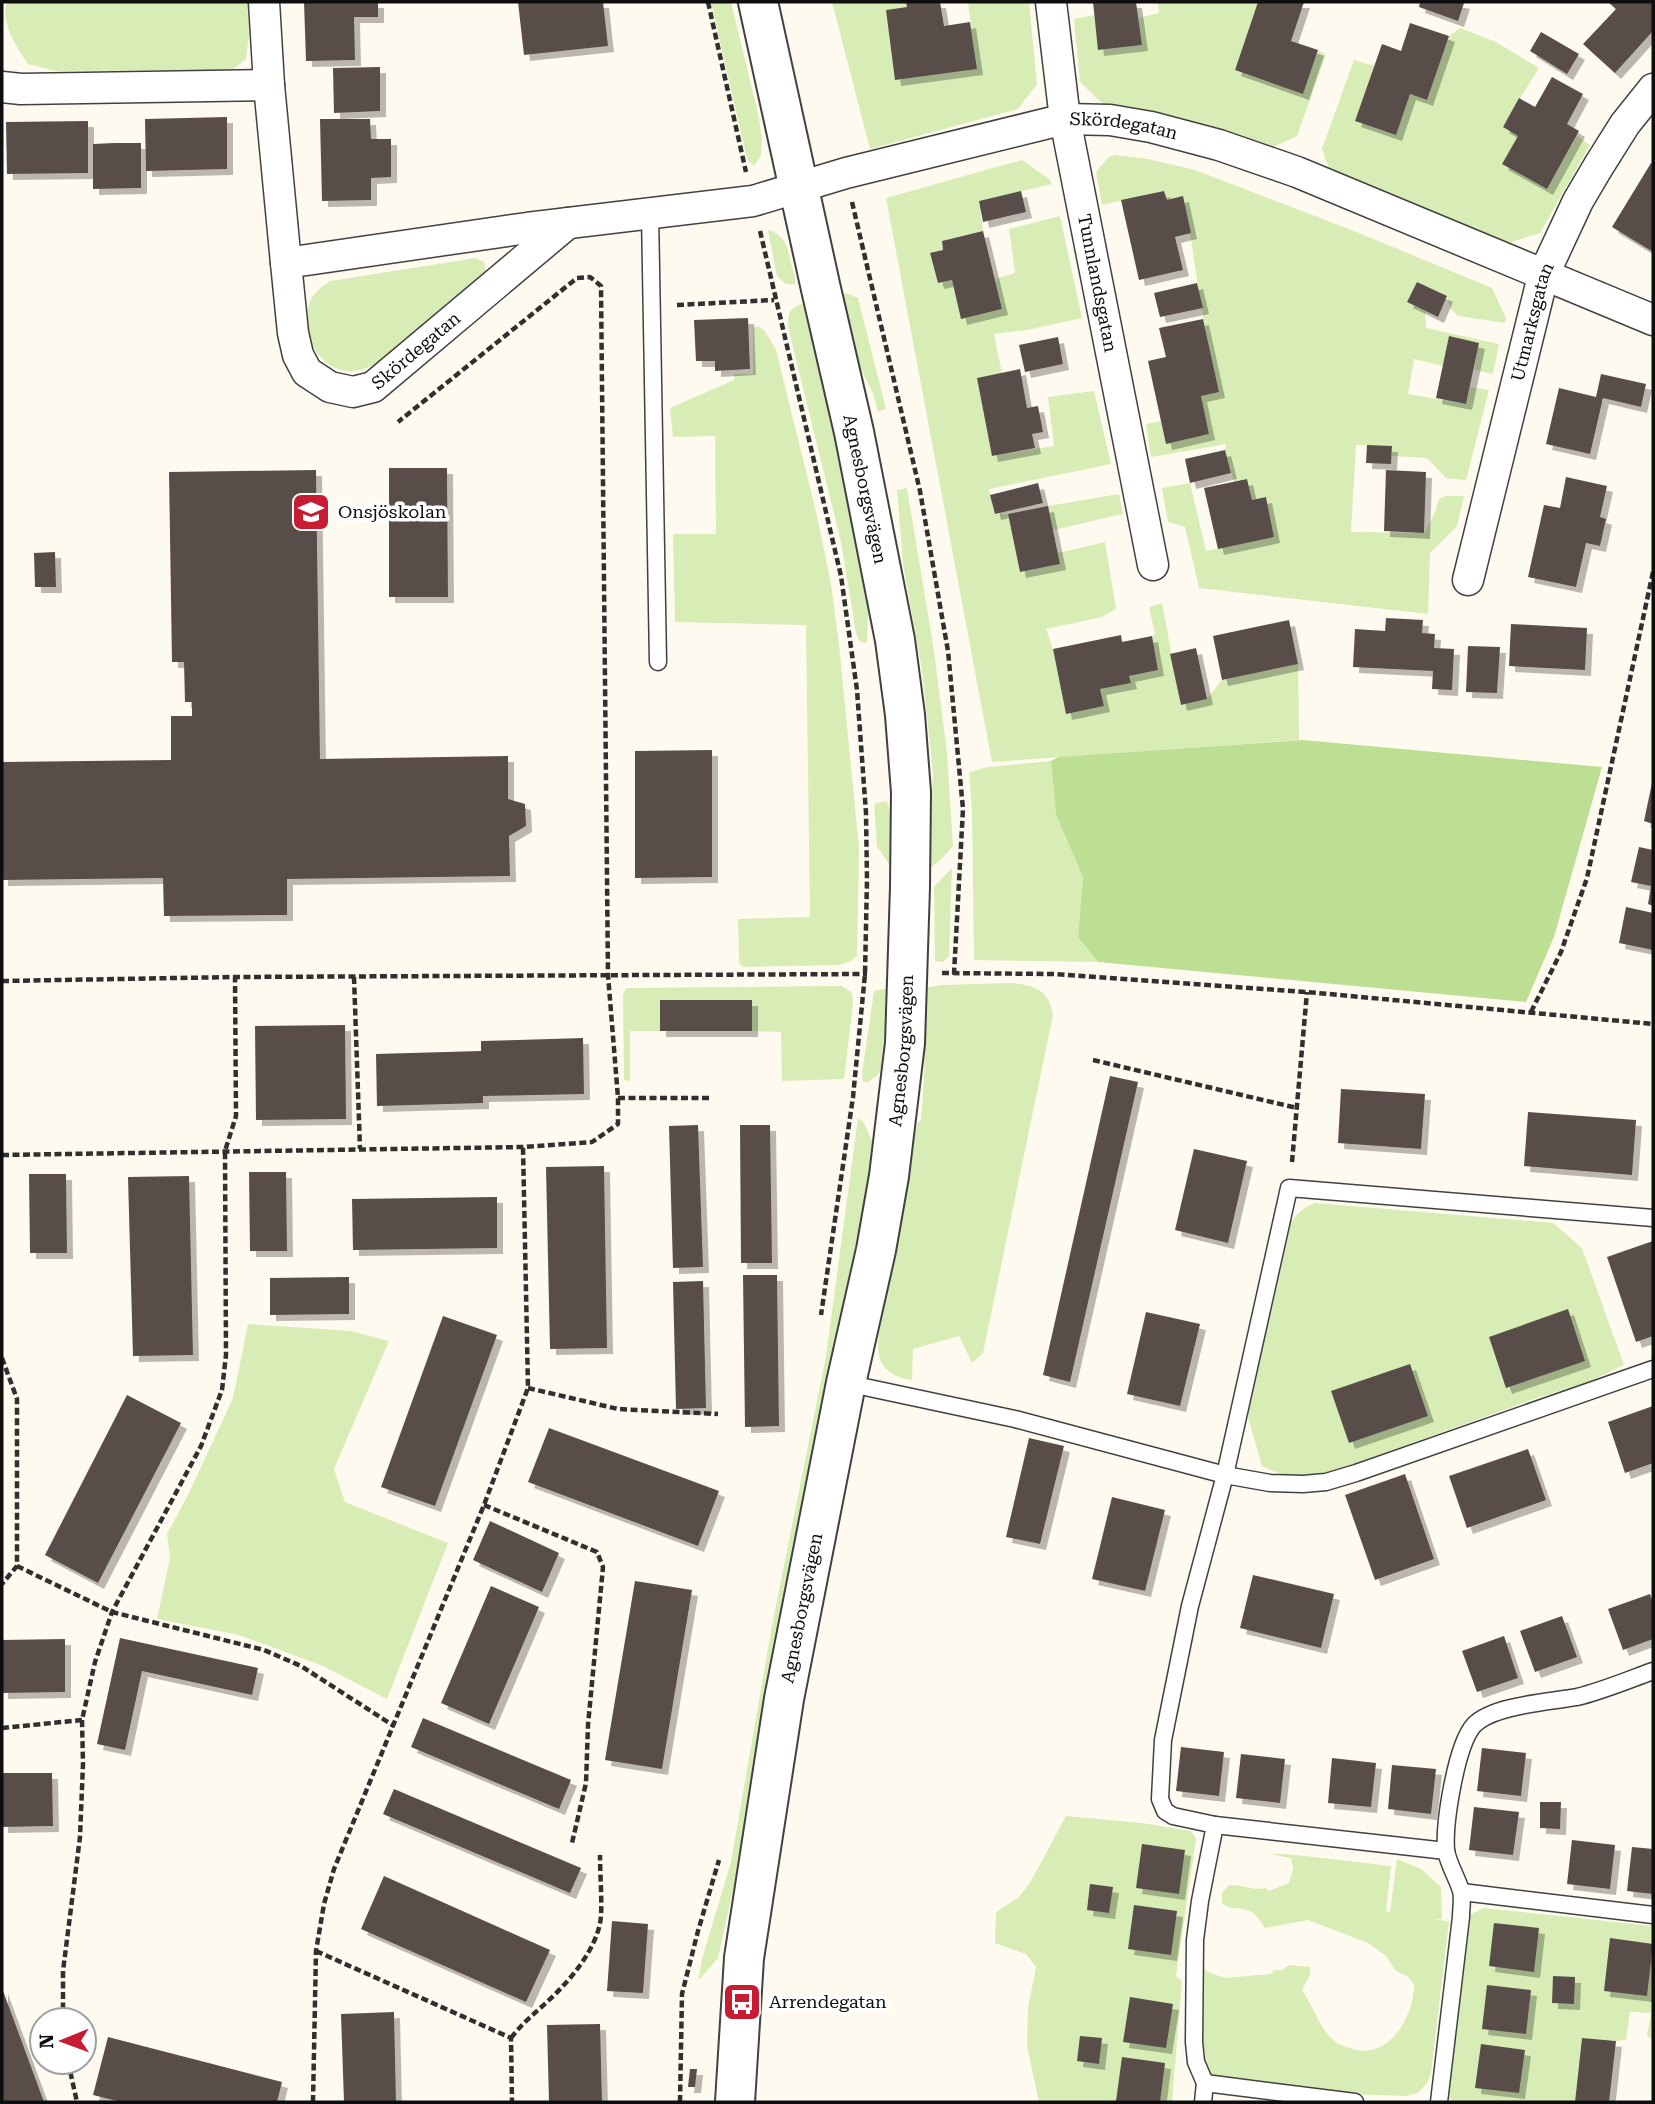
<svg xmlns="http://www.w3.org/2000/svg" width="1655" height="2104" viewBox="0 0 1655 2104" font-family="'Roboto Serif',serif">
<defs>
<filter id="shadow"><feDropShadow dx="6" dy="6" stdDeviation="0" flood-color="#0004"/></filter>
</defs>
<rect width="100%" height="100%" fill="#fffaef"/>
<!-- green -->
<g fill="#d7edb5">
<path d="M7,2H248L249,34L246,59L232,70L56,71L28,64C17,47 0,23 7,2Z"/>
<path d="M711,2H731L759,118L762,139L761,155L754,166L747,159Z"/>
<path d="M832,2H906L907,7L886,10L977,69L968,2H1029L1037,84L1018,109L870,149Z"/>
<path d="M1158,2H1258L1235,70L1303,93L1318,50L1326,55L1297,136L1273,147L1182,118L1137,109L1106,107L1080,82L1074,19L1094,15L1099,50L1142,45L1138,18L1159,13Z"/>
<path d="M1460,28L1496,42L1539,68L1503,126L1518,136L1502,164L1547,189L1577,136L1590,145L1540,233L1505,244L1336,176L1328,166L1322,149L1354,60L1374,66L1356,121L1410,94L1427,99L1449,36Z"/>
<path d="M1115,155L1148,159L1195,170L1354,231L1492,288L1506,318L1505,323L1458,316L1450,308L1447,296L1417,282L1407,302L1425,311L1426,328L1499,344L1493,374L1474,370L1479,343L1449,337L1443,366L1414,359L1408,394L1466,404L1470,387L1489,390L1466,480L1446,478L1427,458L1392,456V446L1356,445L1351,532L1424,533L1434,515L1439,499L1446,496H1464L1457,526L1430,553L1428,614L1199,588L1185,527L1168,522L1162,488L1190,483L1206,551L1274,537L1266,497L1252,500L1247,479L1234,482L1225,450L1226,444L1151,457L1146,424L1161,421L1166,444L1209,434L1201,396L1219,392L1203,319C1203,305 1199,293 1197,280C1193,252 1189,224 1183,197L1167,200L1164,191L1102,205L1096,172L1109,157Z"/>
<path d="M1022,160L1049,179L1052,184L979,201L983,231L942,241L943,250L930,254L938,283L952,280L961,319L1002,309L995,279L1015,273L1009,229L1060,216L1082,318L1027,330L994,334L1002,373L977,378L993,456L1054,446L1048,397L1094,391L1111,464L989,489L995,514H1008L1020,572L1059,564L1058,553L1105,542L1116,609L1102,617L1046,629L1053,649L1066,713L1104,706L1100,689L1131,682L1129,676L1158,670L1152,636L1155,634L1149,607L1162,603L1181,705L1207,699L1222,680L1298,664L1299,740L992,762L886,198Z"/>
<path d="M770,230C790,240 787,250 792,267C794,274 796,277 795,284H786L777,276L768,231Z"/>
<path d="M476,258L484,262L486,271L475,282C451,303 426,323 402,344C393,351 383,363 372,366C366,368 357,371 351,371C319,372 299,332 309,304C313,293 321,287 330,281Z"/>
<path d="M846,293L858,298L886,409L878,412L873,393L855,358L841,296Z"/>
<path d="M803,304L830,412L869,592L867,643L860,642L856,633L841,542L788,327C787,315 790,306 803,304Z"/>
<path d="M758,326L765,331L776,350L818,520L831,584L839,644L859,848L857,956L851,961L839,965L743,967L739,963L738,919L810,917L806,625L675,622L673,534H716L715,436L673,437L670,408L734,380V374H753V327Z"/>
<path d="M907,488L934,650L947,753L953,846C944,856 935,868 922,870L930,832L933,773L922,670L903,564L897,490Z"/>
<path d="M1119,494L1123,514L1053,530L1048,506Z"/>
<path d="M1051,761L1056,815L1083,877L1078,937L1098,962L974,960L972,811L969,772L988,767Z"/>
<path d="M887,801L893,823L898,866L891,867L877,846L874,806L876,803Z"/>
<path d="M952,868L949,956L943,962L935,961L934,887Z"/>
<path d="M1012,983C1035,985 1049,990 1053,1015L983,1353L972,1363L959,1336L913,1349L912,1380C901,1380 883,1371 880,1359C878,1354 878,1347 878,1341L917,1124L921,1120C925,1075 927,1033 921,988L943,985Z"/>
<path d="M842,986L852,993L853,1004L844,1079L782,1081L781,1032L752,1031V1000H660V1031H630V1081L624,1080L623,995L626,988Z"/>
<path d="M883,989L897,990L885,1024L881,1067L879,1074L868,1082H863L862,1074L874,991Z"/>
<path d="M858,1118L864,1123L874,1146L854,1257L779,1625L747,1802L736,1877L718,1958L698,1981L702,1959L731,1862L773,1620L826,1356Z"/>
<path d="M1315,1203L1553,1223L1582,1248L1624,1365L1588,1382L1534,1399L1326,1474C1304,1478 1283,1477 1262,1466L1244,1403L1284,1234C1292,1219 1299,1209 1315,1203Z"/>
<path d="M248,1324L351,1331L389,1341L334,1469L345,1502L448,1543L387,1699L323,1666L239,1635L157,1619L170,1558L167,1534L187,1497L233,1398Z"/>
<path d="M1066,1816L1142,1823L1191,1831L1196,1839L1176,1976L1182,1981L1172,2102H1039L1027,2046L1028,2008L1036,1967L1026,1954L995,1943L996,1912L1019,1897L1031,1881Z"/>
<path d="M1269,1854H1287L1391,1866L1386,1911L1390,1912L1397,1859L1421,1869L1441,1887L1442,1919H1436L1449,1922L1431,2073L1427,2083L1418,2093L1406,2096L1346,2094L1206,2074L1200,2065L1198,1958L1207,1972L1225,1978L1271,1974L1274,1970H1282L1289,1965L1310,1967V1975L1302,1990C1313,2006 1319,2027 1333,2040C1338,2045 1347,2047 1353,2049C1389,2060 1414,2016 1414,1985L1408,1977L1396,1971L1386,1956L1368,1943L1308,1920L1265,1928C1261,1922 1256,1913 1249,1911C1238,1906 1233,1912 1222,1903V1893L1229,1885C1242,1884 1253,1891 1266,1888L1269,1891L1289,1883L1293,1869L1291,1858Z"/>
<path d="M1483,1908L1653,1926V2042L1647,2035L1651,2013L1630,2012L1626,2040L1616,2041L1582,2038L1575,2102H1452L1448,2095L1447,2081L1464,1933L1470,1915Z"/>
</g>
<!-- forest -->
<path fill="#bcdf94" d="M1303,740L1602,767L1554,937L1526,1002L1098,962L1078,937L1083,877L1056,815L1051,761L1058,757Z"/>
<!-- building -->
<g fill="#584e4a" filter="url(#shadow)">
<path d="M304,2H378V17H354L355,60L306,61Z"/>
<path d="M518,2H603L608,46L524,55Z"/>
<path d="M906,2H940L944,26L970,22L977,69L895,80L886,10L907,7Z"/>
<path d="M1093,2H1136L1142,45L1098,50Z"/>
<path d="M1258,2H1304L1291,41L1318,50L1303,94L1235,70Z"/>
<path d="M1420,2H1460L1464,3L1458,21L1419,7Z"/>
<path d="M1608,2H1653V31L1615,73L1583,44L1616,9Z"/>
<path d="M1410,23L1449,36L1427,100L1410,94L1396,135L1355,121L1382,44L1401,51Z"/>
<path d="M1541,32L1579,54L1567,74L1530,51Z"/>
<path d="M380,67V111L334,113L333,68Z"/>
<path d="M1552,77L1583,94L1567,124L1579,131L1547,189L1502,164L1518,136L1503,127L1519,98L1535,107Z"/>
<path d="M227,117V169L146,171L145,119Z"/>
<path d="M320,119H370L371,139H391V177L371,178V200L322,201Z"/>
<path d="M88,121V173L7,174L6,122Z"/>
<path d="M115,143H141V188L93,189V144Z"/>
<path d="M1651,163L1653,164V252L1612,227Z"/>
<path d="M1021,191L1026,212L983,222L979,201Z"/>
<path d="M1164,191L1167,200L1183,196L1191,233L1175,237L1183,270L1139,280L1121,200Z"/>
<path d="M983,231L1002,309L961,319L952,280L938,283L930,253L943,250L942,241Z"/>
<path d="M1417,282L1447,296L1438,317L1407,302Z"/>
<path d="M1197,283L1203,308L1160,317L1154,293Z"/>
<path d="M748,318L750,369L715,371V361H696L694,320Z"/>
<path d="M1203,319L1219,392L1201,396L1209,434L1166,444L1148,361L1166,357L1159,328Z"/>
<path d="M1449,336L1479,343L1466,404L1436,398Z"/>
<path d="M1058,337L1063,364L1025,372L1019,345Z"/>
<path d="M1020,369L1027,408L1038,406L1043,432L1032,434L1035,448L992,456L977,378Z"/>
<path d="M1601,374L1646,384L1641,407L1603,398L1590,454L1546,444L1559,388L1596,397Z"/>
<path d="M1367,445L1392,446L1391,464L1366,463Z"/>
<path d="M1225,450L1231,473L1190,483L1185,459Z"/>
<path d="M389,468H447L448,597H389Z"/>
<path d="M316,470L320,759L508,756V799L525,804L526,826L509,836L510,876L287,879V915L164,916L163,878L2,880V762L171,760V716H192V702H185L184,662H172L169,472Z"/>
<path d="M1386,470L1426,472L1424,533L1384,531Z"/>
<path d="M1566,477L1607,486L1600,517L1606,519L1600,546L1586,543L1576,587L1528,577L1544,505L1560,508Z"/>
<path d="M1247,479L1252,500L1266,497L1274,537L1218,549L1204,488Z"/>
<path d="M1038,483L1043,503L995,514L990,495Z"/>
<path d="M1048,506L1060,564L1020,572L1008,514Z"/>
<path d="M55,552L56,587H35L34,553Z"/>
<path d="M1386,618L1423,620L1422,633L1435,634L1434,648L1454,649L1452,690L1432,689L1433,671L1353,667L1355,629L1385,631Z"/>
<path d="M1289,620L1298,664L1222,680L1213,636Z"/>
<path d="M1511,624L1587,628L1585,670L1509,666Z"/>
<path d="M1121,635L1122,642L1152,636L1158,670L1129,676L1131,683L1100,689L1104,706L1066,714L1053,649Z"/>
<path d="M1468,646L1500,647L1497,693L1466,692Z"/>
<path d="M1196,648L1207,699L1181,705L1170,654Z"/>
<path d="M712,750V877L635,878V751Z"/>
<path d="M1652,783H1653V824L1644,821Z"/>
<path d="M1639,847L1653,850V906L1648,904L1651,886L1631,882Z"/>
<path d="M1626,907L1653,913V950L1619,943Z"/>
<rect x="660" y="1000" width="92" height="31"/>
<path d="M345,1025L346,1119L256,1120L255,1026Z"/>
<path d="M583,1038L584,1094L483,1096V1103L377,1106L376,1054L481,1051V1041Z"/>
<path d="M1110,1076L1138,1082L1070,1382L1043,1375Z"/>
<path d="M1341,1089L1425,1094L1421,1149L1338,1143Z"/>
<path d="M1528,1112L1636,1120L1632,1175L1524,1166Z"/>
<path d="M698,1125L703,1267L673,1268L669,1126Z"/>
<path d="M740,1125H770L772,1263H741Z"/>
<path d="M1194,1149L1247,1161L1228,1243L1175,1230Z"/>
<path d="M604,1166L607,1348L550,1349L546,1167Z"/>
<path d="M249,1172H286L287,1251H250Z"/>
<path d="M29,1174H66L67,1253H30Z"/>
<path d="M189,1176L193,1355L133,1356L128,1177Z"/>
<path d="M497,1197V1248L353,1250L352,1199Z"/>
<path d="M1653,1241V1336L1636,1342L1607,1257Z"/>
<path d="M743,1275H777L779,1426L745,1427Z"/>
<path d="M349,1277V1314L270,1315V1278Z"/>
<path d="M703,1281L706,1408L676,1409L673,1282Z"/>
<path d="M1568,1309L1585,1361L1506,1388L1489,1337Z"/>
<path d="M1146,1312L1200,1324L1180,1406L1127,1394Z"/>
<path d="M443,1316L497,1335L435,1506L381,1487Z"/>
<path d="M1410,1364L1428,1416L1349,1443L1331,1391Z"/>
<path d="M127,1395L181,1423L98,1583L45,1555Z"/>
<path d="M1653,1406V1463L1625,1473L1608,1422Z"/>
<path d="M549,1428L719,1491L698,1546L528,1482Z"/>
<path d="M1029,1438L1064,1446L1040,1544L1006,1537Z"/>
<path d="M1528,1449L1546,1500L1467,1528L1449,1476Z"/>
<path d="M1405,1474L1434,1559L1375,1580L1345,1495Z"/>
<path d="M1112,1497L1165,1510L1145,1591L1092,1579Z"/>
<path d="M490,1521L559,1553L542,1592L473,1560Z"/>
<path d="M1253,1575L1334,1594L1321,1648L1240,1628Z"/>
<path d="M635,1581L692,1590L662,1769L605,1760Z"/>
<path d="M491,1586L539,1607L489,1724L441,1703Z"/>
<path d="M1650,1594L1653,1603V1639L1623,1650L1608,1609Z"/>
<path d="M1562,1616L1577,1657L1535,1672L1520,1631Z"/>
<path d="M1504,1636L1518,1678L1477,1692L1462,1651Z"/>
<path d="M120,1638L258,1668L252,1695L142,1671L125,1750L97,1744Z"/>
<path d="M65,1639V1692L2,1693V1640Z"/>
<path d="M423,1718L571,1780L559,1809L411,1747Z"/>
<path d="M1181,1747L1224,1752L1219,1796L1176,1791Z"/>
<path d="M1482,1748L1526,1753L1521,1796L1477,1791Z"/>
<path d="M1241,1754L1285,1759L1280,1803L1236,1798Z"/>
<path d="M1332,1758L1376,1763L1371,1807L1328,1803Z"/>
<path d="M1392,1765L1436,1769L1431,1814L1388,1809Z"/>
<path d="M2,1773H52L53,1826L2,1827Z"/>
<path d="M394,1789L581,1868L570,1893L383,1814Z"/>
<path d="M1540,1802H1561L1560,1829L1540,1828Z"/>
<path d="M1474,1807L1519,1812L1513,1855L1469,1850Z"/>
<path d="M1572,1840L1615,1845L1610,1889L1567,1884Z"/>
<path d="M1142,1844L1185,1850L1179,1894L1136,1888Z"/>
<path d="M1632,1847L1653,1849V1894L1627,1891Z"/>
<path d="M384,1876L550,1950L526,2002L361,1929Z"/>
<path d="M1090,1884L1113,1887L1109,1913L1087,1910Z"/>
<path d="M1134,1905L1177,1911L1171,1955L1128,1949Z"/>
<path d="M612,1921L648,1924L643,1993L607,1991Z"/>
<path d="M1494,1923L1539,1928L1534,1972L1489,1966Z"/>
<path d="M1610,1938L1653,1944L1647,1996L1604,1991Z"/>
<path d="M1553,1976L1575,1977L1574,2004L1552,2003Z"/>
<path d="M1487,1985L1531,1990L1526,2034L1482,2029Z"/>
<path d="M2,1988L44,2102H2Z"/>
<path d="M1130,1997L1173,2004L1166,2048L1123,2042Z"/>
<path d="M394,2012L396,2102H344L341,2014Z"/>
<path d="M600,2024L602,2102H549L547,2025Z"/>
<path d="M1080,2036L1102,2038L1099,2064L1077,2061Z"/>
<path d="M108,2037L282,2082L277,2102H121L93,2095Z"/>
<path d="M1582,2038L1616,2041L1609,2102H1575Z"/>
<path d="M1481,2044L1525,2050L1519,2093L1475,2088Z"/>
<path d="M1122,2057L1165,2063L1160,2102L1116,2101Z"/>
<path d="M690,2069H697L695,2087H688Z"/>
</g>
<g fill="none" stroke-linecap="round" stroke-linejoin="round">
<defs>
<g id="service">
<path d="M650,213L658,662"/>
<path d="M846,1383L1015,1419L1225,1475L1270,1483L1303,1484L1326,1482L1356,1473L1653,1369"/>
<path d="M1215,1825L1446,1851"/>
<path d="M1462,1892L1653,1915"/>
<path d="M1205,2083L1355,2102"/>
<path d="M1203,2102L1205,2083L1196,2062L1194,2042L1195,1940L1200,1901L1215,1825L1173,1816L1165,1811L1160,1799L1163,1740L1190,1606L1225,1475L1289,1188L1653,1218"/>
<path d="M1439,2102L1461,1917C1461,1909 1463,1898 1461,1891C1457,1877 1448,1864 1446,1850C1444,1823 1456,1745 1474,1725C1493,1705 1550,1702 1577,1697C1602,1691 1628,1680 1653,1671"/>
</g>
<g id="minor">
<path id="s1" d="M264,2L269,85L286,263L527,228L753,201L846,173L1065,119L1110,120L1151,127L1219,145L1297,172L1653,320"/>
<path id="s2" d="M1051,2L1065,119L1153,565"/>
<path d="M2,87L21,89L269,85"/>
<path id="s3" d="M286,263L293,333L298,355L307,372L330,387L353,392L373,387L568,223"/>
<path id="s4" d="M1468,580L1543,276L1578,201L1598,167L1625,124L1653,89"/>
</g>
<g id="tertiary">
<path id="s5" d="M735,2102L744,1958L784,1699L846,1383L876,1250L889,1176L905,1043L910,887L911,792L905,715L895,640L854,432L821,289L758,2"/>
</g>
</defs>
<!-- service casing -->
<use href="#service" stroke="#414141" stroke-width="19"/>
<!-- minor casing -->
<use href="#minor" stroke="#414141" stroke-width="33"/>
<!-- tertiary casing -->
<use href="#tertiary" stroke="#414141" stroke-width="42"/>
<!-- path -->
<g stroke="#303030" stroke-width="4.5" stroke-dasharray="7 3.5" stroke-linecap="butt">
<path d="M708,2L746,172"/>
<path d="M852,202L920,491L948,651L963,809L954,974"/>
<path d="M760,231L841,576L857,690L866,813L867,880L865,974L853,1097L821,1315"/>
<path d="M677,305L774,300"/>
<path d="M942,973L1054,974L1307,992L1653,1024"/>
<path d="M354,977L360,1149"/>
<path d="M2,981L235,977L867,974"/>
<path d="M1531,1012L1561,952L1587,878L1653,572"/>
<path d="M1093,1060L1297,1108"/>
<path d="M618,1098H711"/>
<path d="M2,1155L523,1147L592,1142L618,1124V1098L608,975L601,286L590,277L577,278L398,422"/>
<path d="M1292,1162L1307,992"/>
<path d="M2,1358L17,1399V1566L2,1584"/>
<path d="M528,1388L618,1409L718,1414"/>
<path d="M484,1505L597,1552L603,1567L588,1725L586,1783L572,1843"/>
<path d="M17,1566L112,1612L264,1650L301,1666L394,1726"/>
<path d="M2,1728L82,1720"/>
<path d="M316,1951L511,2038L512,2102"/>
<path d="M63,2020V1971L80,1837L83,1764L82,1720L95,1662L112,1612L201,1446L222,1390L226,1355L225,1151L236,1116L235,977"/>
<path d="M511,2038C526,2018 546,2005 562,1987C579,1969 599,1942 601,1916C602,1896 600,1875 600,1855"/>
<path d="M68,2062L77,2102"/>
<path d="M313,2102L316,1951L324,1904L334,1869L484,1505L528,1388L523,1147"/>
<path d="M680,2102L682,1994L698,1931L719,1860"/>
</g>
<!-- service -->
<use href="#service" stroke="#fff" stroke-width="16"/>
<!-- minor -->
<use href="#minor" stroke="#fff" stroke-width="30"/>
<!-- tertiary -->
<use href="#tertiary" stroke="#fff" stroke-width="38"/>
</g>
<!-- icons -->
<defs>
<symbol id="school-square" viewBox="-11 -11 22 22"><rect x="-9" y="-9" width="18" height="18" rx="4" fill="#c81c33" stroke="#fff"/><path d="M0-5L7-2L0 1L-7-2ZM-4 1L0 2.5L4 1V4Q0 6-4 4Z" fill="#fff"/></symbol>
<symbol id="bus-square" viewBox="-11 -11 22 22"><rect x="-9" y="-9" width="18" height="18" rx="4" fill="#c81c33" stroke="#fff"/><path d="M-5-6H5V4H4V6H2V4H-2V6H-4V4H-5ZM-3.5-4V0h7V-4ZM-3.5 1.2v1.5H-2V1.2ZM2 1.2v1.5H3.5V1.2Z" fill="#fff"/></symbol>
</defs>
<g fill-rule="evenodd">
<use href="#school-square" x="289" y="490" width="44" height="44"/>
<use href="#bus-square" x="720" y="1980" width="44" height="44"/>
</g>
<g text-anchor="middle" stroke-width="7" stroke-linejoin="round" paint-order="stroke">
<!-- street labels -->
<g font-size="18" fill="#0e0e0e" stroke="#fff">
<text dy="6" stroke="none"><textPath href="#s1" startOffset="1115">Skördegatan</textPath></text>
<text dy="6" stroke="none"><textPath href="#s2" startOffset="285">Tunnlandsgatan</textPath></text>
<text dy="6" stroke="none"><textPath href="#s4" startOffset="266">Utmarksgatan</textPath></text>
<text dy="6" stroke="none"><textPath href="#s3" startOffset="240">Skördegatan</textPath></text>
<text transform="translate(865 489) rotate(78)" y="6">Agnesborgsvägen</text>
<text dy="6" stroke="none"><textPath href="#s5" startOffset="1066">Agnesborgsvägen</textPath></text>
<text dy="6" stroke="none"><textPath href="#s5" startOffset="499">Agnesborgsvägen</textPath></text>
</g>
<!-- poi labels -->
<g font-size="18" fill="#0e0e0e" stroke="#fff" text-anchor="start">
<text x="338" y="518">Onsjöskolan</text>
<text x="769" y="2008">Arrendegatan</text>
</g>
</g>
<!-- border -->
<rect width="1655" height="2104" fill="none" stroke="#0e0e0e" stroke-width="7"/>
<!-- north arrow -->
<g transform="translate(63 2041) rotate(269)"><circle r="33" fill="#ffffff" stroke="#9f9f9f" stroke-width="2"/>
<path d="M0-5L12 26L0 18L-12 26Z" fill="#c81c33"/>
<text y="-10" font-size="19" font-weight="bold" text-anchor="middle" fill="#0e0e0e">N</text>
</g>
</svg>
